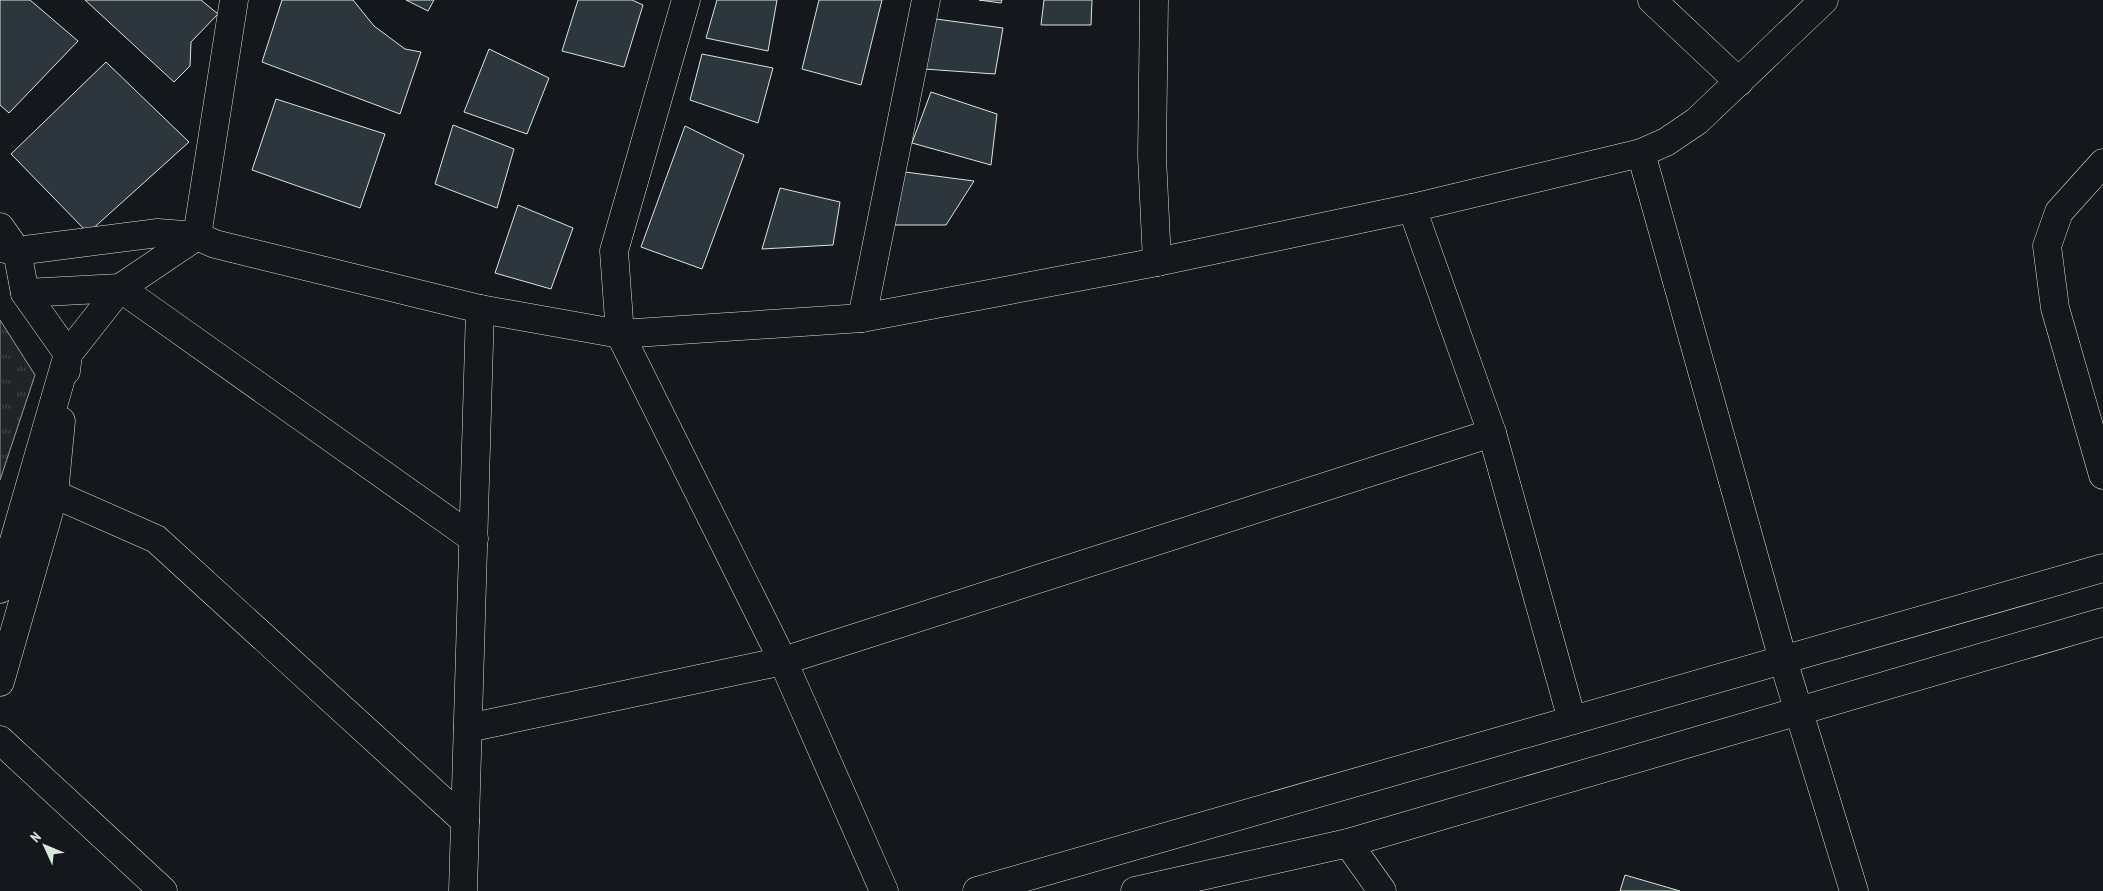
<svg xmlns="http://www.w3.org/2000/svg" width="2103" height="891" viewBox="0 0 2103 891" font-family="'PT Sans Narrow',sans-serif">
<defs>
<pattern id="park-tufts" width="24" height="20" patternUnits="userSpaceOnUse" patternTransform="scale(1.25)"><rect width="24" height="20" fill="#202428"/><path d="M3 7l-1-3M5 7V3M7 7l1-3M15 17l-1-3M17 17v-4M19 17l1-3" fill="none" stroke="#404447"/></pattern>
</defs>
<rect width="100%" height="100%" fill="#14181c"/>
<!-- park -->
<path fill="url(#park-tufts)" stroke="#939e99" d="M0,320L35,375L0,480Z"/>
<!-- building -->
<g fill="#2c363c" stroke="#d8e6dc">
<path d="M0,0H30L78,41L9,113L0,105Z"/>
<path d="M85,0H201L218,14L191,42L190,66L174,82Z"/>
<path d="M282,0H353L374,26L405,49L421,52L400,114L262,62Z"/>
<path d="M406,0H434L428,11Z"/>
<path d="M578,0H632L643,5L624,67L562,51Z"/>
<path d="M717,0H777L768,51L706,38Z"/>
<path d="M819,0H882L861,85L802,69Z"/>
<path d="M979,0H1002L1001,3Z"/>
<path d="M1044,0H1092L1091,25H1041Z"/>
<path d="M936,19L1003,28L995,74L924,69Z"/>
<path d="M489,49L549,78L527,134L464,112Z"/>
<path d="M702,54L773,68L758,123L690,100Z"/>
<path d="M106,62L189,142L88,233L11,154Z"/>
<path d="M931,92L997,114L991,165L912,143Z"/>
<path d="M276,99L385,134L360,208L252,170Z"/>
<path d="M453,125L514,149L497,208L435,184Z"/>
<path d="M685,126L744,155L702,269L641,247Z"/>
<path d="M905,172L974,181L946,225H893Z"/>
<path d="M780,188L840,202L833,245L762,249Z"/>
<path d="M518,205L573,228L551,289L495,273Z"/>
<path d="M1625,875L1680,891H1620Z"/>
</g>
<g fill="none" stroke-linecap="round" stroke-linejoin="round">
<defs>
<g id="minor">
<path d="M686,0L614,251L620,334L783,661L884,891"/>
<path d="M1154,0L1152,156L1157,262"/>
<path d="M1652,0L1739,82"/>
<path d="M1641,153L1783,660L1854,891"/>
<path d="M2103,163L2059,212L2047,246L2055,308L2103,475"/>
<path d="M1412,208L1492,433L1572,720"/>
<path d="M0,227L17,251L25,293L68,354L66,371"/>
<path d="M0,248L17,251L158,233L197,236L234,0"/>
<path d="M25,293L120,288L474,539"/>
<path d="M862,318L926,0"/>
<path d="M54,494L156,539L465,821"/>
<path d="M0,589L68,354L120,288L197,236L215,244L480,309L620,334L862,318L1157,262L1412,208L1641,153L1666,142L1697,121L1824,0"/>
<path d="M0,682L54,494L61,421"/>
<path d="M468,728L783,661L1492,433"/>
<path d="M0,740L163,891"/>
<path d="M1348,843L1382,891"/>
<path d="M463,891L480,309"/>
</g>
<g id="major">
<path d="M977,891L2103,568"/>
<path d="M1135,891L1348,843L2103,622"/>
</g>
</defs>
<!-- minor casing -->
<use href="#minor" stroke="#d8e6dc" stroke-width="29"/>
<!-- major casing -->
<use href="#major" stroke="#d8e6dc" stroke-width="29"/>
<!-- minor -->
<use href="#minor" stroke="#14181c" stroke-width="28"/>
<!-- major -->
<use href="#major" stroke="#14181c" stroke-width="28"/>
</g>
<!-- north arrow -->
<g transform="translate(45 846) rotate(314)" stroke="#14181c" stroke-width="4" paint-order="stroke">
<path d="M0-4L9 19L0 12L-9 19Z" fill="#d8e6dc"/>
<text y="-8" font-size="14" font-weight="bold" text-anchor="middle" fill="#d8e6dc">N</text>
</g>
</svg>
